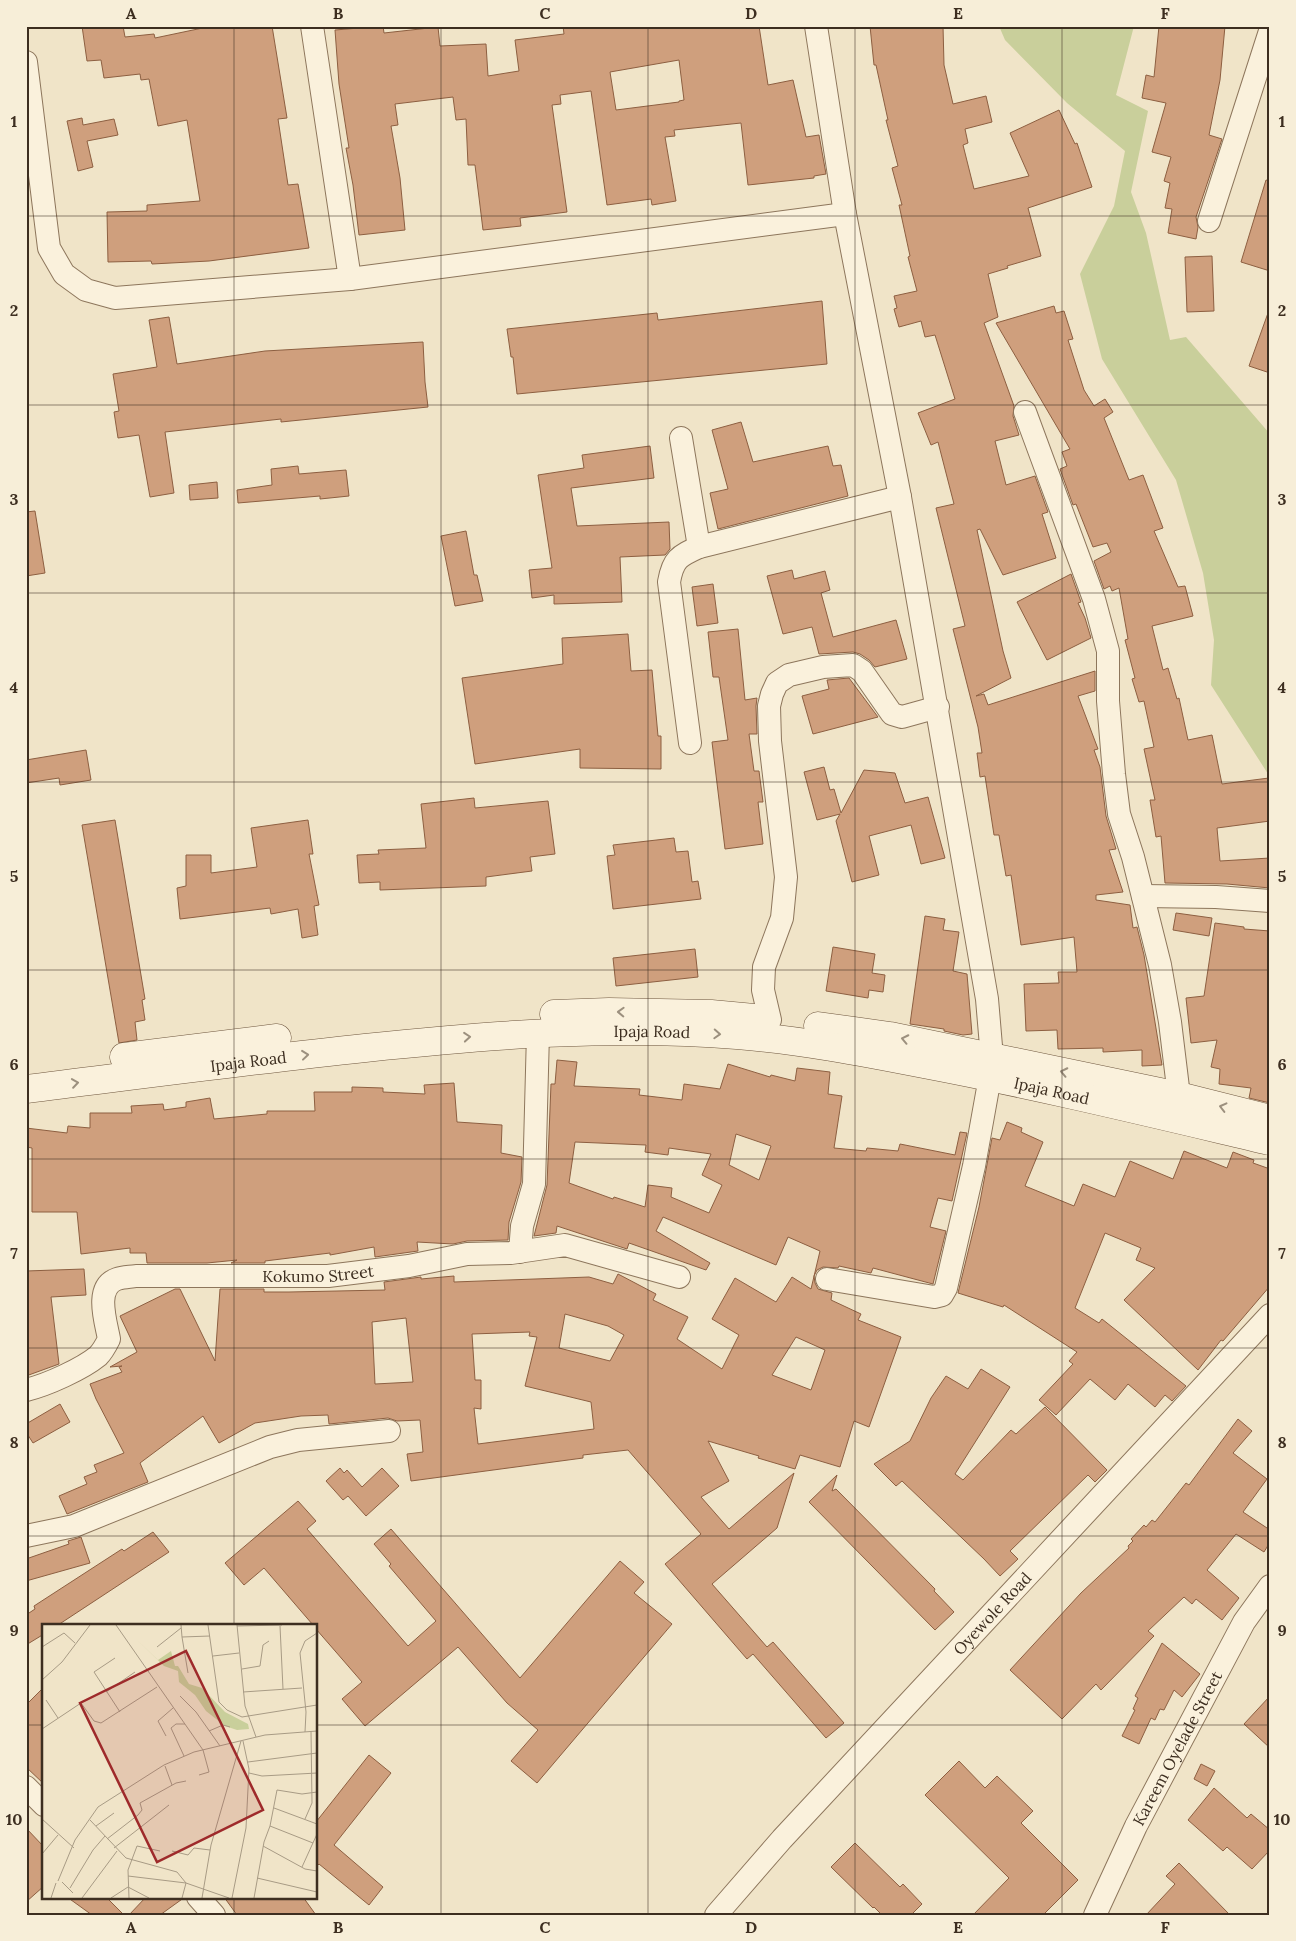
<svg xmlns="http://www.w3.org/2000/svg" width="1296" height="1941" viewBox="0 0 1296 1941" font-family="Lora,serif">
<rect width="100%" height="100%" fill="#f0e4c8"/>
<!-- green -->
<path fill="#c9cf9b" d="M999,26H1134L1116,95L1148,111L1131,192L1146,233L1170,340L1186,337L1270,434V777L1211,685L1214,640L1203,573L1176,480L1102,359L1080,274L1114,206L1125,151L1067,103L1005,40Z"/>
<!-- building -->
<g fill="#cf9f7d" stroke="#8d5f41" fill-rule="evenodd">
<path d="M82,26H123L125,37L154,34L155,38L212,26H272L287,118L278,119L288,185L298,184L309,248L209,261L152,264L151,261L108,262L107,212L147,211V205L200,201L187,120L158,126L149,79L141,80L140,74L104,78L101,60L87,61Z"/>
<path d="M383,26L384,33L438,27L440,46L486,44L488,76L519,71L515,40L564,34L563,26H759L768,85L793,80L806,137L819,135L826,174L814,176V178L748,185L741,123L674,130L675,136L665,137L676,201L652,205L651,199L607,205L591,91L560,95L561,104L552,105L567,212L520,218L521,226L483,230L475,165H468L466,119L456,120L453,97L395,104L398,125L391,126L400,178L405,230L359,235L353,185L346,148H349L339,84L335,30ZM679,60L684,100L679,101V102L616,110L610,72Z"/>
<path d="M870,26H943L944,65L953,104L986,96L992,122L965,129L968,143L963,145L974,189L1029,176L1010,133L1059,110L1075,144L1077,143L1092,187L1028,208L1041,256L1007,266L1008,268L988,274L998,317L984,323L1014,406L1013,416L1019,435L995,441L1006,485L1035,476L1048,512L1042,514L1056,558L1003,575L980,529L977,530L1003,651L1011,678L976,696L984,694L988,705L1095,671V691L1078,696L1098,749L1094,750L1100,767L1106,816L1116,849L1109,850L1123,892L1096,895V900L1130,905L1133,928L1137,927L1144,955L1162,1065L1142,1066V1050L1103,1052V1048L1058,1049L1057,1030L1026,1031L1024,984L1059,983L1058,972H1077L1074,937L1021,945L1011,875L1006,876L999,835H994L985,776L980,777L977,753H982L978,727L953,629L965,626L936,508L954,504L938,442L931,445L918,413L955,399L935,335L925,337L921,321L899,327L894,309L897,308L894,296L917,291L908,257L910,256L899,205H902L892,168L898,166L886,120H888L876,65H874Z"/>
<path d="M1159,26H1225L1220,80L1209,135L1222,139L1196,217L1198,227L1196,239L1168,233L1172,209L1165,208L1170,183L1164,181L1171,157L1152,152L1166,103L1142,98L1146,75L1154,77Z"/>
<path d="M82,118L83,125L114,119L118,135L87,141L93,167L78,171L67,121Z"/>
<path d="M1266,180L1270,181V271L1241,262Z"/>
<path d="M1212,256L1214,311L1187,312L1185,257Z"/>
<path d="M822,301L827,364L517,394L513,357H511L507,329L657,313L658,320Z"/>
<path d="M1054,306L1056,313L1064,311L1073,339L1068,340L1084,390L1094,406L1105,399L1113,412L1104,418L1129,480L1143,475L1163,528L1154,531L1178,587L1185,586L1193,616L1152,626L1163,670L1168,668L1177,699L1179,698L1188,740L1212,735L1222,784L1269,778L1270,821L1217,828L1220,861L1270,858V888L1227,884L1165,883L1161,836L1156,837L1150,800H1155L1144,749L1154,747L1144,701L1139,702L1132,679L1135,678L1125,640L1128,639L1119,588L1112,591L1110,586L1104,589L1094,561L1111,552L1107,543L1093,547L1076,504L1073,505L1060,469L1067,466L1062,452L1070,449L996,323Z"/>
<path d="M1268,313H1270V373L1249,366Z"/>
<path d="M169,317L177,364L265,351L423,342L425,382L428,407L281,422V419L165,432L174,493L150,497L139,435L118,438L114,412L119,411L113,374L157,367L149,320Z"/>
<path d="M741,422L753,462L828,446L833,466L841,465L848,496L718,529L710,493L728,489L712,430Z"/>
<path d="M650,446L654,478L571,488L577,526L669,522L670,549L665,555L620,557L622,602L554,604V595L532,598L529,570L552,568L538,475L584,468L582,455Z"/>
<path d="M298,466L299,474L346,470L349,496L320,499V496L238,503L237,490L272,485L271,469Z"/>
<path d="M217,482L218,498L190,500L189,485Z"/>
<path d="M35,511L45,573L26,576V512Z"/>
<path d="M466,531L474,575H477L483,601L455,606L441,536Z"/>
<path d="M792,570L794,579L825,571L830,590L821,593L833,637L896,620L907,659L875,667L869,660L860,654L853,652L819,654L812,627L783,634L767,576Z"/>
<path d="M1071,574L1081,602L1078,603L1085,618L1091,638L1047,660L1017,602Z"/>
<path d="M713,584L718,623L697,626L692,587Z"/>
<path d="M738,629L745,700L757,698L756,706L757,734H749L754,771H759L763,802H758L763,844L725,849L712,742L728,740L719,677H713L708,632Z"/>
<path d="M628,634L631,671L652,670L658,736H661V769L580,768V749L475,764L462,678L563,664L562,638Z"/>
<path d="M849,678L878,717L813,734L802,696L829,689L827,680Z"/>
<path d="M86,750L91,780L60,785L59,778L26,783V760Z"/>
<path d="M824,767L830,790L834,789L841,813L864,770L895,773L905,803L928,797L945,858L921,864L911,825L869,836L879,875L852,882L836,821L840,814L817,820L804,772Z"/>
<path d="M474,798L475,808L548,801L555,854L530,857L532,871L486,877V886L380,890V882L359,883L357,855L379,854L378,850L426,848L421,804Z"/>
<path d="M115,820L145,999L142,1000L145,1020L135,1022L137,1040L119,1043L82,825Z"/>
<path d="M308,820L313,854H309L319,905L314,906L318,935L302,938L298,909L271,914L270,908L180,919L177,888L186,886V855H211V873L257,867L251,828Z"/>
<path d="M674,838L676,852L688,851L692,882L698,881L701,899L613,909L607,856L615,855L613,845Z"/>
<path d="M1176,913L1212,918L1209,936L1173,930Z"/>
<path d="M925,916L945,919L943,930L959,932L953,971L967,974L972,1034L963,1035L944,1031V1029L910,1024Z"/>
<path d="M1215,923L1244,927V929L1270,931V1103L1249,1098L1251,1088L1219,1084L1220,1069L1211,1067L1217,1040L1191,1043L1186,998L1204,996Z"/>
<path d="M833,947L875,954L872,973L885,975L883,992L869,990L868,998L826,991Z"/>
<path d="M695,949L698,977L616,986L613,958Z"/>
<path d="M557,1060L577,1062L574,1086L640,1089L639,1095L682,1100L684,1084L720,1089L728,1064L770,1077L771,1075L795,1081L797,1068L830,1072L828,1094L842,1096L834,1148L866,1151L867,1148L898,1151L900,1144L955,1155L960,1132L967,1133L952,1201L938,1198L930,1227L946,1231L933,1284L873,1268L871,1273L839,1266L838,1268L823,1267L817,1270L814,1276L815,1283L818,1289L832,1293L831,1300L861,1314L858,1320L901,1337L869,1427L854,1421L840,1467L800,1455L795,1469L758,1458L759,1456L708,1441L729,1481L701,1497L729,1529L794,1473L777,1528L712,1584L767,1647L773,1642L844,1723L826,1738L753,1654L747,1659L665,1564L701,1534L628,1450L583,1455V1458L411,1481L407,1454L423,1452L420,1420L397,1421L388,1418L329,1424L328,1415L301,1416L255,1423L219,1443L203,1416L140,1463L148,1482L67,1514L59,1496L87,1484L84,1477L97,1472L94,1465L124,1453L96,1399L90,1384L122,1372L119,1367L122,1366L110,1367L137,1352L120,1316L175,1289H180L215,1361L220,1289H264V1292H289L385,1290L384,1282L421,1277V1279L454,1276V1282L589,1277L613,1284L618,1274L656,1294L653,1300L688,1317L677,1339L722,1369L739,1335L712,1319L735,1278L776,1302L792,1277L811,1289L820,1251L788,1237L776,1265L663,1217L656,1231L710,1263L706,1270L629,1243L627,1249L557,1226L556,1233L534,1236L547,1185L551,1084H555ZM736,1134L771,1146L759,1180L729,1165ZM575,1142L646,1145L645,1152L668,1155L669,1148L711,1154L702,1175L722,1185L709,1213L671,1197L672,1188L648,1185L645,1207L614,1197L613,1199L569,1183ZM565,1314L608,1326L624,1335L610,1361L559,1348ZM406,1318L413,1382L375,1384L372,1322ZM530,1332L529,1336L537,1337L525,1386L591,1402L594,1429L478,1444L474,1408L481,1409V1380H475L472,1334ZM796,1337L825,1350L811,1390L772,1375Z"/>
<path d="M454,1083L457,1122L502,1125L501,1153L522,1157L521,1182L509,1222L508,1240L467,1241L453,1244L417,1242L418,1251L375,1257L374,1247L330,1255V1253L265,1261V1263H231L237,1260L207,1263H147L146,1253H130V1248L81,1254L77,1212H32V1148L26,1147V1128L67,1133L68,1126L90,1128V1113H132L131,1106L163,1104L164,1110L186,1107V1102L210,1098L214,1119L267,1114V1111H315L314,1092H352V1087L383,1088V1092L425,1094L424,1085Z"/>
<path d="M1007,1122L1022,1128L1021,1132L1043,1142L1025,1186L1074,1206L1083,1184L1115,1197L1130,1161L1173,1179L1184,1151L1227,1168L1233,1152L1254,1160L1253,1163L1270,1169V1286L1223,1341L1221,1340L1198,1370L1124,1300L1155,1268L1136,1260L1141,1248L1105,1233L1075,1308L1099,1323L1102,1319L1186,1386L1172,1401L1165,1395L1155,1407L1128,1384L1115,1400L1090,1379L1056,1415L1039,1400L1073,1364L1069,1361L1077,1352L1004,1305L1003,1307L958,1293L979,1207L992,1138L1000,1140Z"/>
<path d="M84,1269L86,1295L51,1297L59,1364L26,1376V1271Z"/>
<path d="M981,1369L1010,1387L955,1474L963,1480L1011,1430L1016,1434L1045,1407L1107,1470L1095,1482L1088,1475L1010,1551L1018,1559L1000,1576L984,1559L902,1481L896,1486L874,1464L910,1441L931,1398L946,1376L968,1389Z"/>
<path d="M60,1404L70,1422L33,1443L26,1432V1424Z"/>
<path d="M1238,1419L1252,1431L1233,1453L1267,1479L1243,1512L1270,1530V1542L1264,1552L1236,1534L1207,1570L1239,1598L1222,1620L1196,1599L1192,1604L1184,1597L1148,1631L1154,1636L1101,1690L1096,1684L1062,1719L1010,1670L1081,1593L1129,1548L1128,1546L1133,1541L1131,1539L1144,1525L1146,1527L1152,1520L1155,1522L1186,1483L1189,1485Z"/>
<path d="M340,1468L344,1473L347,1470L362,1487L382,1468L399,1486L366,1516L348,1496L343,1500L326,1481Z"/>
<path d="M837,1475L832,1491L836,1489L935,1589L934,1591L954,1612L935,1630L809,1502Z"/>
<path d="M298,1501L316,1521L307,1529L408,1646L436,1621L389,1566L391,1564L374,1544L391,1529L520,1678L620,1561L644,1582L634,1593L672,1624L537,1783L511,1761L538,1730L507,1703L458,1647L365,1726L342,1699L362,1682L316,1629V1625H313L264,1568L244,1585L225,1563Z"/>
<path d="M153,1532L169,1552L58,1625H44V1634L26,1645V1615L35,1609L34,1606L122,1549L124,1551Z"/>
<path d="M81,1537L90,1563L26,1581V1559L69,1544L68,1541Z"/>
<path d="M1162,1643L1200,1674L1182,1697L1174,1690L1164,1710L1160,1709L1155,1720L1151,1718L1139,1744L1122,1736L1135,1710L1133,1709L1138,1698L1135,1696Z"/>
<path d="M44,1687V1784L26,1767V1705Z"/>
<path d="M1270,1696V1748L1244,1724Z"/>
<path d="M369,1755L391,1773L334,1845L383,1887L369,1905L319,1864L316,1867V1822Z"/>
<path d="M959,1761L985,1788L997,1776L1033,1811L1021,1823L1078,1880L1043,1915H973L1009,1878L925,1795Z"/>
<path d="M1201,1764L1215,1771L1207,1786L1194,1779Z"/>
<path d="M1214,1788L1247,1818L1251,1814L1270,1830V1850L1252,1869L1227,1847L1223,1851L1188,1820Z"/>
<path d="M26,1828L44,1847V1886L26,1902Z"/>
<path d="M855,1843L900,1887L903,1884L922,1904L911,1915H882L874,1907L873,1908L831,1867Z"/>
<path d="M1179,1863L1230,1915H1146L1175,1884L1166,1876Z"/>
<path d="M67,1897H106L124,1915H92Z"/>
<path d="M146,1897H185L160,1915H129Z"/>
<path d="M224,1897H303L316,1915H237Z"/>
</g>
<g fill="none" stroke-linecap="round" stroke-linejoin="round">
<defs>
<g id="minor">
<path d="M312,26L350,279"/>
<path d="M816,26L845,214L900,497L987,999L992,1058L990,1077L974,1166L946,1288L942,1295L934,1297L827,1279"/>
<path d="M26,62L49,248L64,274L86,290L115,298L350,279L845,214"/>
<path d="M1209,221L1270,31"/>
<path d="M1025,412L1094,599L1108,651V701L1114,774L1119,814L1133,857L1160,965L1170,1022L1179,1096"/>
<path d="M681,438L699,547"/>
<path d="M690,743L669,582C673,559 679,556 699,547L900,497"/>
<path d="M1143,896L1216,897L1270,901"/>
<path d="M770,1020L763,990L764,967L782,918L786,877L770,741L769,706L772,694L777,683L789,675L823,667L853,665L862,671L892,714L902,717L938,707"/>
<path d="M520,1252L522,1226L534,1184L538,1033"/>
<path id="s1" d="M26,1390C47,1385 82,1369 98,1356C102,1352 106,1345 109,1339C106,1322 94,1287 117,1279C123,1277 130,1277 136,1276H328L409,1266L467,1254L511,1253L565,1245L679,1277"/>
<path d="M26,1536L74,1526L270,1447L298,1440L389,1431"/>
<path d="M26,1787L44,1805"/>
<path d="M198,1897L214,1915"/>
<path id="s2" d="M716,1915L782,1839L1270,1315"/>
<path id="s3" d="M1095,1915L1136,1826L1244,1622L1270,1586"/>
</g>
<g id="secondary">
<path d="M554,1014L609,1012L711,1014L754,1018"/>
<path d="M818,1026L890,1036L1179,1096L1270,1119"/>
<path d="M124,1057L277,1038"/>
<path id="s4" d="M26,1089C139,1075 252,1060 365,1048C489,1035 613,1025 737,1035C800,1040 863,1052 924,1064C1040,1086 1155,1114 1270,1141"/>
</g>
</defs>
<!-- minor casing -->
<use href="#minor" stroke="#8d765c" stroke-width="24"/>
<!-- secondary casing -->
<use href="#secondary" stroke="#6f573f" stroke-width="29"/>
<!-- minor -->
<use href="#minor" stroke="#faf1dc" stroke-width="22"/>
<!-- secondary -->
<use href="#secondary" stroke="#faf1dc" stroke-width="28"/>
</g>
<!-- one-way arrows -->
<defs><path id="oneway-chevron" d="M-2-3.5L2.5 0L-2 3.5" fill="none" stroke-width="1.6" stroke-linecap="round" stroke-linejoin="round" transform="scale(1.25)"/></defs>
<g stroke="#9c907e">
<use href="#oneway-chevron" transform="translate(621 1012) rotate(-178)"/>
<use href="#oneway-chevron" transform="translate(717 1034) rotate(3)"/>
<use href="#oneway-chevron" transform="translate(467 1037) rotate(-5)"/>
<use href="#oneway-chevron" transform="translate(905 1039) rotate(-168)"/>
<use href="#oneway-chevron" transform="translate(305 1055) rotate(-6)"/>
<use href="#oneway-chevron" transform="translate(1064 1072) rotate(-168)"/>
<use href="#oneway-chevron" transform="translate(75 1083) rotate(-8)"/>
<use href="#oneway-chevron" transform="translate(1223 1107) rotate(-166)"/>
</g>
<!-- grid -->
<path fill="none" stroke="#3d2e20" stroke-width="1" stroke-opacity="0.55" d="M234,26V1625M441,26V1915M648,26V1915M855,26V1915M1062,26V1915M26,216H1270M26,405H1270M26,593H1270M26,782H1270M26,970H1270M26,1159H1270M26,1348H1270M26,1536H1270M26,1725H44M316,1725H1270M234,1897V1915"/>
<g text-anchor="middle" stroke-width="5" stroke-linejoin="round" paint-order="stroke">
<!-- street labels -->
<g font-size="16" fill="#3d2e20" stroke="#f7eed8">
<text dy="6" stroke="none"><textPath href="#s4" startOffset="629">Ipaja Road</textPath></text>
<text dy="6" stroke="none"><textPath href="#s4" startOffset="224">Ipaja Road</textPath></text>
<text dy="6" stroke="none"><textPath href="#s4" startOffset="1034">Ipaja Road</textPath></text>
<text dy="6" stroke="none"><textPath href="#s1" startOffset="368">Kokumo Street</textPath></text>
<text dy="6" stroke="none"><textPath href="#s2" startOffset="409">Oyewole Road</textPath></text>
<text dy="6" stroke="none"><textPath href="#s3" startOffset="186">Kareem Oyelade Street</textPath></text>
</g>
</g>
<!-- overview -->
<g transform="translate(42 1624)">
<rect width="275" height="275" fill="#f0e4c8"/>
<path d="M93,14L116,36L129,27L133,42H136L147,60L160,64L183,88L206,100L207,105L195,106L183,102L164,87L153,71L137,58L136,47L122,42Z" fill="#c9cf9b"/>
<path fill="none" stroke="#a89b85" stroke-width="1" d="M74,1L161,126L167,148L157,151M139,1L140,13L168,12M166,1L177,78L185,86L200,93L275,81M195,1L203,82L214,113M195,2L240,1M238,2L241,65M140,13L146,49M0,23L22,9L33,19M115,23L139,4M171,32L197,29M73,34L52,48L78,88M200,45L218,42L221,21L227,17M0,56L20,38L48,1M64,68L93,48M201,68L260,64M138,72L154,88L178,122M4,76L16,94M0,105L39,79L52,97L59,99L115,63M167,107L181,101L188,103M263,108L264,88L258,29L263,17L275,9M124,112L116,97L131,84M142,132L129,104L134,100H143M206,138L275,129M123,142L130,161M207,149L220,152L275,149M232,184L275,200M0,195L32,224M263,195L270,179L269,107M48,196L84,234L135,248L144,259L187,274M54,202L72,189M228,202L271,219M65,215L96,191L100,186L98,179L134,159L144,157M221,222L263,245L275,247M72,224L127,181M130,227L146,231L152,224L168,226M0,230L16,211M260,243L275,210M86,252L144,259L140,274M215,254L275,268M16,257L33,216L56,183L122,141L152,128L223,111L275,107M20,258L31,269M28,264L51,226L63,212M9,274L14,259M40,274L75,227M69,274L86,263L107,274M87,274L86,246L95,222L118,227M160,274L169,221L199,117M190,274L204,204L207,145L201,117M212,274L222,218L228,202L235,166L260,170L275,168"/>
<path fill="#9e2a2b" fill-opacity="0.15" stroke="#9e2a2b" stroke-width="2.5" d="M144,27L221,186L115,238L38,79Z"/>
<rect width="275" height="275" fill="none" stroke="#3d2e20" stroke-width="2.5"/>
</g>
<!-- border -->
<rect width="1296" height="1941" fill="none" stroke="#f7eed8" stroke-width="55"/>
<rect x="28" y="28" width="1240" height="1886" fill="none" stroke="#3d2e20" stroke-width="2"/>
<g font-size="16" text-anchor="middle" font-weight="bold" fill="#3d2e20">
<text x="131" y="19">A</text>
<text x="338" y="19">B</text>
<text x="545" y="19">C</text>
<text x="751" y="19">D</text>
<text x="958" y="19">E</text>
<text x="1165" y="19">F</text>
<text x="14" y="127">1</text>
<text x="1282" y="127">1</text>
<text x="14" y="316">2</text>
<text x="1282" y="316">2</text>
<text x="14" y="505">3</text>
<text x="1282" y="505">3</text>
<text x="14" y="693">4</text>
<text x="1282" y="693">4</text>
<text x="14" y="882">5</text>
<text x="1282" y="882">5</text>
<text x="14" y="1070">6</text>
<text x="1282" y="1070">6</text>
<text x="14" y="1259">7</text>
<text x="1282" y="1259">7</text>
<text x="14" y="1448">8</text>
<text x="1282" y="1448">8</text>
<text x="14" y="1636">9</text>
<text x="1282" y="1636">9</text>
<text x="14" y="1825">10</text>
<text x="1282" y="1825">10</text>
<text x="131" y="1933">A</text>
<text x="338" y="1933">B</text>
<text x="545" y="1933">C</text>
<text x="751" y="1933">D</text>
<text x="958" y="1933">E</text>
<text x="1165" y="1933">F</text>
</g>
</svg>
